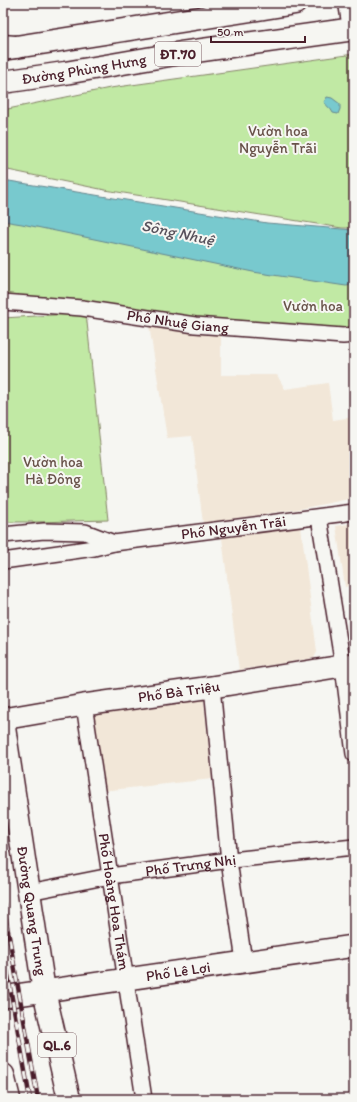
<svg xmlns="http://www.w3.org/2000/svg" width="357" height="1102" viewBox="0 0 357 1102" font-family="Itim,sans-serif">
<rect width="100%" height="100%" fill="#f6f6f2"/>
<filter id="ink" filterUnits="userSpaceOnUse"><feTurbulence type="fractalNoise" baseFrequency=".025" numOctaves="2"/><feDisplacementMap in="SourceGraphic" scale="8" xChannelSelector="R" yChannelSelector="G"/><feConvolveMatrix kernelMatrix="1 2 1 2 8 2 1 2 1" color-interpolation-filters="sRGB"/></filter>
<g filter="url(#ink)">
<!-- built -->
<g fill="#f2e7d8">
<path d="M149,325L221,330V375H277L285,389L328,383L333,420L354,417V498L299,509L203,523L192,436L167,438Z"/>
<path d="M354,523V585L345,587L336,526Z"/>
<path d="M301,527L317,652L314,658L239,670L222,538Z"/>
<path d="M203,693L212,779L102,791L91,711Z"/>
</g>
<!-- green -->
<g fill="#c1e9a4" stroke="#868468">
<path d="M354,54V228H342L105,190L3,169V110L110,88Z"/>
<path d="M3,218L354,284V333L196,323L3,294Z"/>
<path d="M86,313L108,520L37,522H3V318Z"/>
</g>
<!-- water -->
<g fill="#78c9ce" stroke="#66858d">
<path d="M327,97L332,98L340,104V109L338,114L333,113C331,108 327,107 324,102Z"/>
<path d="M3,180L267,223L354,230V285L346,286L253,272L22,224L3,221Z"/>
</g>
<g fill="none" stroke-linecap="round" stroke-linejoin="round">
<defs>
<g id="street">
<path id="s1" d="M3,302L82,308L195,325L343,336L354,335"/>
<path d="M319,517L343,666L354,754"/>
<path d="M3,535L44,531L85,532L114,543"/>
<path id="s2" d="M3,561L94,548L114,543L354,512"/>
<path d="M212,687L229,861L244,961"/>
<path id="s3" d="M84,705L144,1099"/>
<path id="s4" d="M29,892L110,876L222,861L354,847"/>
</g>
<g id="secondary">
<path id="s5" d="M3,719L84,705L212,687L354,664"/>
<path id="s6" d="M3,997L354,946"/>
</g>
<g id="primary">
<path d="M350,3L354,29"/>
<path d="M3,49L295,3"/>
<path id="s7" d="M3,82L65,73L181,53L354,29"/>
</g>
<g id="highway">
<path d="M3,46L15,47"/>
<path id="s8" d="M3,721L44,991L69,1099"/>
<path d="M3,1075L9,1099"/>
</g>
</defs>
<!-- street casing -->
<use href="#street" stroke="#4a1f2b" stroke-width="18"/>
<!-- secondary casing -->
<use href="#secondary" stroke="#4a1f2b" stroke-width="24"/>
<!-- primary casing -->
<use href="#primary" stroke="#4a1f2b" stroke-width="25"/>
<!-- highway casing -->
<use href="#highway" stroke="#4a1f2b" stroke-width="25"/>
<!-- street -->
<use href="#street" stroke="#f6f6f2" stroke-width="15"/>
<!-- secondary -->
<use href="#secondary" stroke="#f6f6f2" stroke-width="21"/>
<!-- primary -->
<use href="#primary" stroke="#f6f6f2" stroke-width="22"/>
<!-- highway -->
<use href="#highway" stroke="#f6f6f2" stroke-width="22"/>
<defs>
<g id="rail">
<path d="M3,903L38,1099"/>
<path d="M3,948L30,1099"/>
</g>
</defs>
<!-- rail casing -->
<use href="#rail" stroke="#4a1f2b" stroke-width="4.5"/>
<!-- rail -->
<use href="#rail" stroke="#f6f6f2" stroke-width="3" stroke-dasharray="9" stroke-linecap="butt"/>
</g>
</g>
<g text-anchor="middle" stroke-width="4" stroke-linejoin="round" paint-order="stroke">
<!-- shield labels -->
<g fill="#f6f6f2" stroke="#7e6067" stroke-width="1">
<rect x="155" y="42" width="46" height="24" rx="3"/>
<rect x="38" y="1033" width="38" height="24" rx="3"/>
</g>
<g font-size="14" font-weight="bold" fill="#4a1f2b">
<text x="178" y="59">ĐT.70</text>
<text x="57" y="1050">QL.6</text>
</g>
<!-- street labels -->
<g font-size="15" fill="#4a1f2b" stroke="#f6f6f2">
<text dy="5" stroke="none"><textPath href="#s7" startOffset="82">Đường Phùng Hưng</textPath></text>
<text dy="5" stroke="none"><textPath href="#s1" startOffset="176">Phố Nhuệ Giang</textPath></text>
<text dy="5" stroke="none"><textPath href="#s2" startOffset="233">Phố Nguyễn Trãi</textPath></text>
<text dy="5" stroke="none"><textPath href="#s5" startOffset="178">Phố Bà Triệu</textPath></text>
<text dy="5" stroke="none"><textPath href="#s4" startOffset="164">Phố Trưng Nhị</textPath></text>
<text dy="5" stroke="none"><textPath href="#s3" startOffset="199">Phố Hoàng Hoa Thám</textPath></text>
<text dy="5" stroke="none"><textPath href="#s8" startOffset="192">Đường Quang Trung</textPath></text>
<text dy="5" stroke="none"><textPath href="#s6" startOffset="177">Phố Lê Lợi</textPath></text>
</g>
<!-- park labels -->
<g font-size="15" fill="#685249" stroke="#f6f6f2">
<text x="278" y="136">Vườn hoa<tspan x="278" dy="17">Nguyễn Trãi</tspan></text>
<text x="313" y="311">Vườn hoa</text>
<text x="53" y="467">Vườn hoa<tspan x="53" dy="17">Hà Đông</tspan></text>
</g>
<!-- water labels -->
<g font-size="16" font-style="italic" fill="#58525c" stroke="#f6f6f2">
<text transform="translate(178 232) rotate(12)" y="6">Sông Nhuệ</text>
</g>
</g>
<!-- margin -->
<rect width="357" height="1102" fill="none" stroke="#f6f6f2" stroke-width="16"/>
<rect x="8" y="8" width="341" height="1086" fill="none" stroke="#4a1f2b" stroke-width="1.5" filter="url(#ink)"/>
<!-- scale -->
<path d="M211 36v6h94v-6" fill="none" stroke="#4a1f2b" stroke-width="2"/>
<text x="217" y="36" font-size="12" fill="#4a1f2b" stroke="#f6f6f2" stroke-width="3" paint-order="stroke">50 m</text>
</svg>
